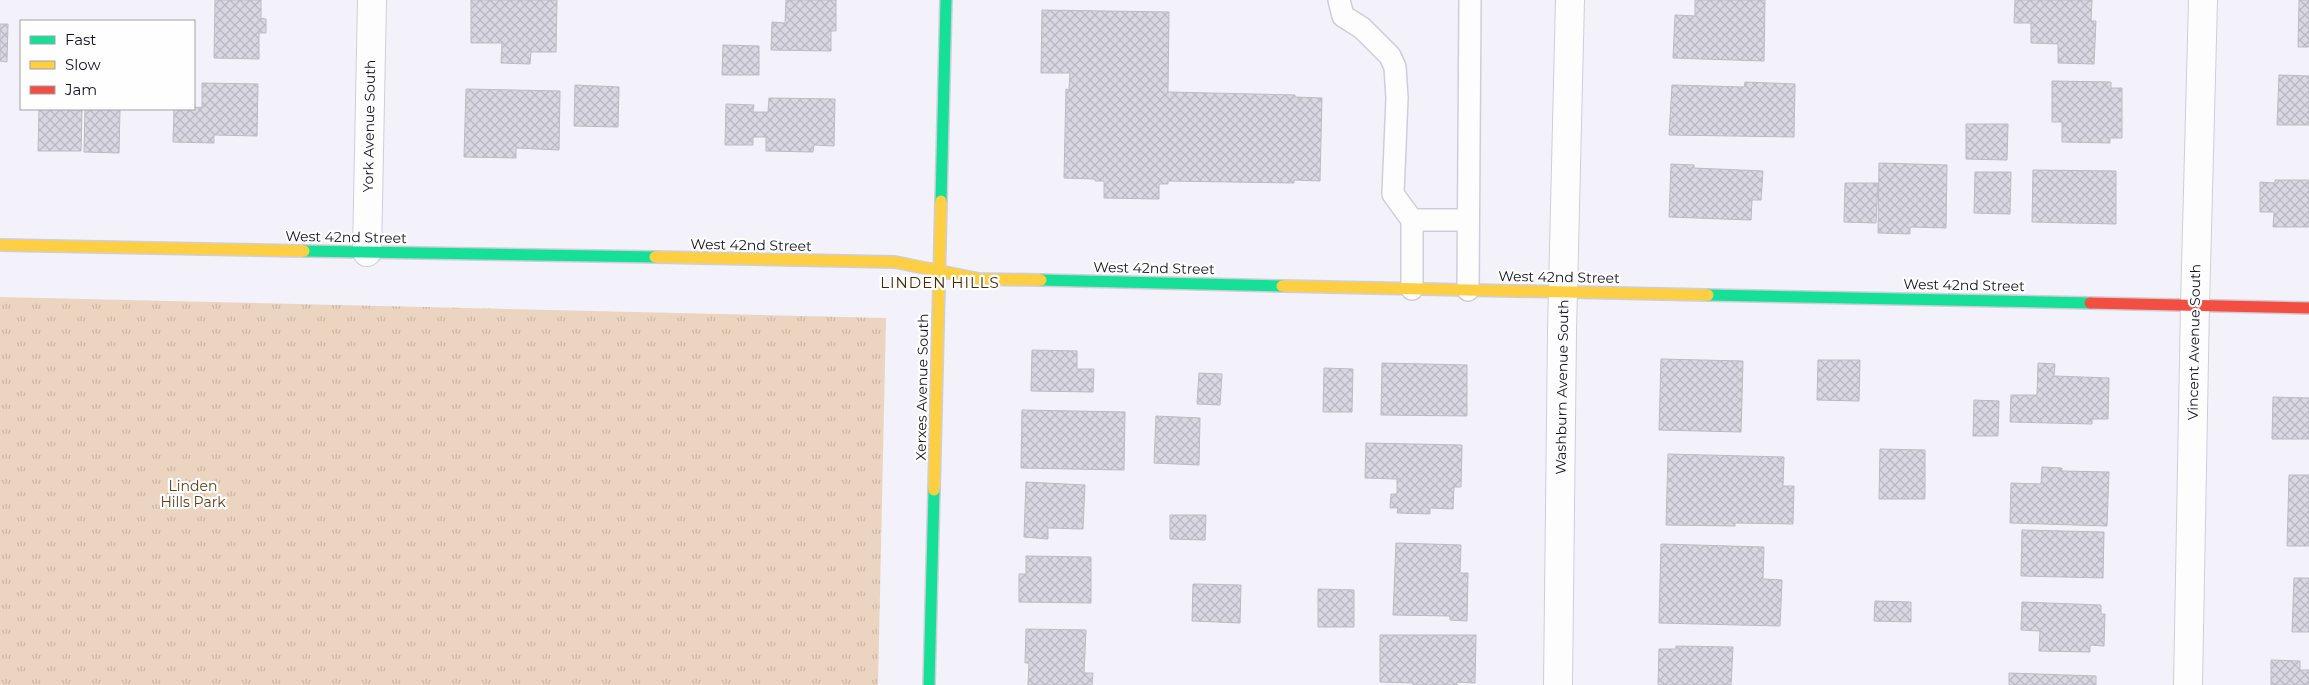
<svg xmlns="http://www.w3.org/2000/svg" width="2309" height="685" viewBox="0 0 2309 685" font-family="Montserrat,sans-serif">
<defs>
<pattern id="park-tufts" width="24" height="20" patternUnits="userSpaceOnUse" patternTransform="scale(1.25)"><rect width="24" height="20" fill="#ebd5c1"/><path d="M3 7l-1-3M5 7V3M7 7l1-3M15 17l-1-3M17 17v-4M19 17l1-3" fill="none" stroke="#c9b6a5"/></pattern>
<pattern id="building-cross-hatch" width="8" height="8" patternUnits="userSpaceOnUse" patternTransform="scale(1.25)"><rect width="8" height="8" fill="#d9d8e2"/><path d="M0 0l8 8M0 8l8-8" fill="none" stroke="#b9b8c1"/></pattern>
</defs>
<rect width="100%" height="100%" fill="#f3f2fa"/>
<!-- park -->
<path fill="url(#park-tufts)" d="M0,297L886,318L878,685H0Z"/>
<!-- building -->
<g fill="url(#building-cross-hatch)" stroke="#bcbbc5">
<path d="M215,0H261V18L266,19V33H259V59L214,58Z"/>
<path d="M471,0H557L556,52H531L530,64L501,63L502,43H471Z"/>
<path d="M786,0H836V31H831V51L771,50L772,22L785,23Z"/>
<path d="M1695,0H1765L1764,61L1673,58L1675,15L1695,16Z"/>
<path d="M2015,0H2092L2091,21H2096L2094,64L2058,63V44L2031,43V23H2014Z"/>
<path d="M2299,0H2309V47H2298Z"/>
<path d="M1042,10L1169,12L1168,92L1295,95V97L1322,98L1320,181L1294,180V183L1168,181V184H1159V199L1104,198V181H1095V179L1064,178L1066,89L1069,90L1070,73H1041Z"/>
<path d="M0,24H8L7,62L0,61Z"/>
<path d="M723,45L759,46V75H722Z"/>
<path d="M2279,75L2309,76V125H2277Z"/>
<path d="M2052,81L2111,82V88H2122V138H2110V143L2062,142V122H2052Z"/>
<path d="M1745,82L1795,84L1794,137L1669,135L1672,85L1744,87Z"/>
<path d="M202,83L258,84L257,136L214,135V143L173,142L174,109L202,107Z"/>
<path d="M575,85L619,87L618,127L574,126Z"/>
<path d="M466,89L560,91L559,150L516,148V158L464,157Z"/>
<path d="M769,98L835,99L834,146L814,145L813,152L766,151V137H753V145H725L726,104L754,105L753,112H768Z"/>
<path d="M39,109L82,110L81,151H38Z"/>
<path d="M85,109H120L119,153L84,152Z"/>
<path d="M1966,124H2008L2007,160L1966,159Z"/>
<path d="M1879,163L1947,165L1946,228L1910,227V234L1878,233Z"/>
<path d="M1671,164L1694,165V168L1763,171L1761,200H1752L1751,220L1669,217Z"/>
<path d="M2033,170L2116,171V224L2032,222Z"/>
<path d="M1975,172H2011L2010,214L1974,213Z"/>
<path d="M2275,180H2309V227H2273L2274,212H2260V182L2275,183Z"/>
<path d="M1845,183H1878L1876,223L1844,222Z"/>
<path d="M1032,350L1077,351V369H1094L1093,392L1031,391Z"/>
<path d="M1661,359L1743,361L1741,432L1659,430Z"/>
<path d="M1818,360H1860L1859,401L1817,400Z"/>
<path d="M1382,363L1467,365V416L1381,415Z"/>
<path d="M2038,363L2055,364L2054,376L2109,378L2108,419H2092V424L2010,422L2011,395H2037Z"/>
<path d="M1324,368L1353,369L1352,412H1323Z"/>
<path d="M1199,373L1222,374L1220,405L1197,404Z"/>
<path d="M2273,397L2309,398V439H2272Z"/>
<path d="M1974,400L1999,401L1998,436H1973Z"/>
<path d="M1022,410L1125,412L1124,470L1021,468Z"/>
<path d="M1156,416L1200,418L1199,465L1154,463Z"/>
<path d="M1366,443L1462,445L1461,487H1454L1453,509L1430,508V514L1397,513L1398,508H1390L1391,494H1397V479L1365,478Z"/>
<path d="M1880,449L1925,450V499H1879Z"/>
<path d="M1668,454L1784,457L1783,486H1794L1793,524L1735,523V526L1666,525Z"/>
<path d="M2042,467L2062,468V471L2109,472L2107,526L2010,523L2011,483L2041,484Z"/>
<path d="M2289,475H2309V546H2287Z"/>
<path d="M1026,482L1085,485L1083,529L1048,528V539L1024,537Z"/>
<path d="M1170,515H1206L1205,540L1170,539Z"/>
<path d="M2022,530L2104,532L2103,578L2021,576Z"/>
<path d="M1396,543L1461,545L1460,573H1468L1467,621L1450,620V616L1393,615Z"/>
<path d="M1661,544L1764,547L1763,579L1782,580L1780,626L1659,623Z"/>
<path d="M1026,556L1091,557V603L1019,602V574H1026Z"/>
<path d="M2294,578H2309V632H2292Z"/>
<path d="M1193,584L1241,585L1240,623L1192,621Z"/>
<path d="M1318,589L1354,590V627H1318Z"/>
<path d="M1875,601L1911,602V622L1874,621Z"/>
<path d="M2022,602L2101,605V614H2105L2104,646L2090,645V652L2039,651L2040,631L2021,630Z"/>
<path d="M1026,629L1086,630L1084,673H1093L1092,685H1028L1029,663H1025Z"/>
<path d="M1380,635H1476L1475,683L1457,682V685H1413V683L1380,682Z"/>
<path d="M1676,646L1733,647L1731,685H1658L1659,649H1676Z"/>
<path d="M2271,660L2300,661V670H2309V685H2271Z"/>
<path d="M2009,673L2096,676V685H2009Z"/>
</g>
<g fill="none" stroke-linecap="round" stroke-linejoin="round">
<defs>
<g id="lane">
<path d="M1339,0L1343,16L1362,28L1390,56L1395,67L1397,98L1393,194L1412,220V289"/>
<path d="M1412,220H1468"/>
<path d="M1468,290L1470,0"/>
</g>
<g id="street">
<path d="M367,252L372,0"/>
<path d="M1558,685L1562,332L1570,0"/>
<path d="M2188,685L2195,305L2203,0"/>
</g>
<g id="fast">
<path d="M941,201L946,0"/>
<path d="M304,251L655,257"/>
<path d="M1041,280L1282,286"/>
<path d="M1708,295L2090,303"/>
<path d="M929,685L934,490"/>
</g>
<g id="slow">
<path d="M0,245L304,251"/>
<path d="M655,257L895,262L979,279L1041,280"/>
<path d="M1282,286L1708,295"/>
<path d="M934,490L941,201"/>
</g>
<path id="jam" d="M2090,303L2309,308"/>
</defs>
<!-- lane casing -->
<use href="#lane" stroke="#cfced8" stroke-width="24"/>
<!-- street casing -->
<use href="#street" stroke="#cfced8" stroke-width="30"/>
<!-- fast casing -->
<use href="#fast" stroke="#cfced8" stroke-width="14"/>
<!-- slow casing -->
<use href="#slow" stroke="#cfced8" stroke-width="14"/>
<!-- jam casing -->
<use href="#jam" stroke="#cfced8" stroke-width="14"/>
<!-- lane -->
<use href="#lane" stroke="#fdfdfe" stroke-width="21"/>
<!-- street -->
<use href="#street" stroke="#fdfdfe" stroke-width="28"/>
<!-- fast -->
<use href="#fast" stroke="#16e098" stroke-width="11"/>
<!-- slow -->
<use href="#slow" stroke="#ffcf43" stroke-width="11"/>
<!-- jam -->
<use href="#jam" stroke="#f24e42" stroke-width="11"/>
</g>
<g text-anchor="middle" stroke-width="4.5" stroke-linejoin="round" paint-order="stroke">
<!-- street labels -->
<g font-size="14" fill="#14131f" stroke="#fefefe">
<text transform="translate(369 126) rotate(-89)" y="5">York Avenue South</text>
<text transform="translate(346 237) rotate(1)" y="5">West 42nd Street</text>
<text transform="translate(751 245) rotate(1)" y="5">West 42nd Street</text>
<text transform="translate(1154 268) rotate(1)" y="5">West 42nd Street</text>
<text transform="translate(1559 277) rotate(1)" y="5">West 42nd Street</text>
<text transform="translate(1964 285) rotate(1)" y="5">West 42nd Street</text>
<text transform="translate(2194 342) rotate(-89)" y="5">Vincent Avenue South</text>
<text transform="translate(922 387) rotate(-89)" y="5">Xerxes Avenue South</text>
<text transform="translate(1562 387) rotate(-89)" y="5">Washburn Avenue South</text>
</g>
<!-- park labels -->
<g font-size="14" fill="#5c3f19" stroke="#fefefe">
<text x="193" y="491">Linden<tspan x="193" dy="16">Hills Park</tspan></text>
</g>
<!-- neighbourhood labels -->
<g font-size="15" letter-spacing="1" fill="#442b08" stroke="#fefefe">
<text x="940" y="288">LINDEN HILLS</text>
</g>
</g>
<!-- legend -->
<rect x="20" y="20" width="175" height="90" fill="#fefefe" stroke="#a0a0a5"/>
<rect x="30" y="36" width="25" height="8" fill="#16e098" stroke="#a0a0a5"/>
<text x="65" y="45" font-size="15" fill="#14131f">Fast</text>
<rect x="30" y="61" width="25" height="8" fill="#ffcf43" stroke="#a0a0a5"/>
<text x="65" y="70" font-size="15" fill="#14131f">Slow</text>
<rect x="30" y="86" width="25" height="8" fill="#f24e42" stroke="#a0a0a5"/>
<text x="65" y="95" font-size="15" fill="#14131f">Jam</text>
</svg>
